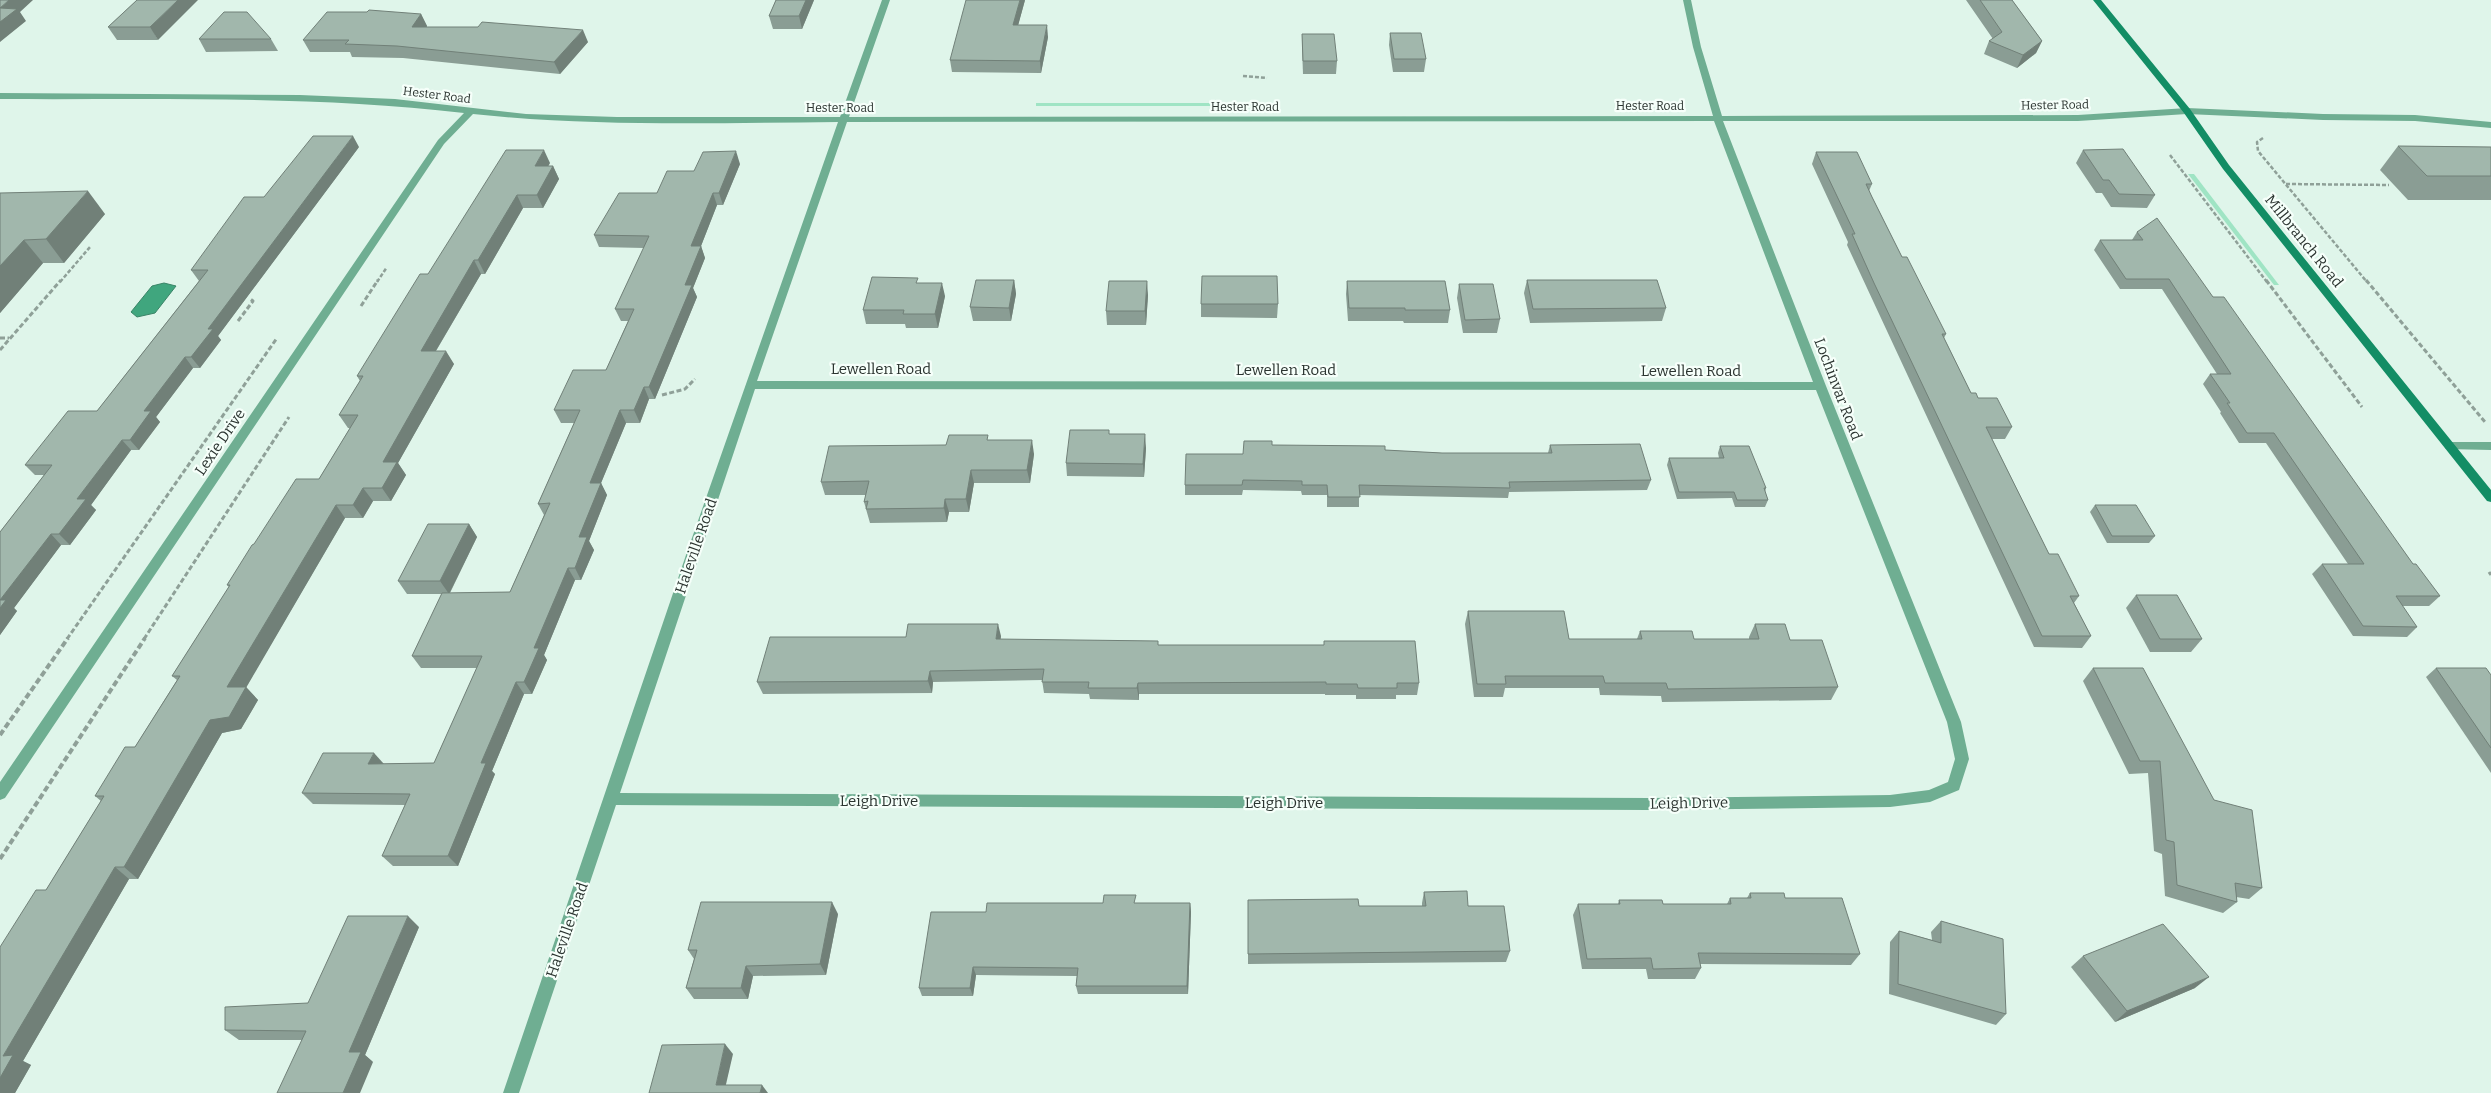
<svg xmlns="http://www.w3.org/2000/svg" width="2491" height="1093" viewBox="0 0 2491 1093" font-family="Bitter,serif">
<rect width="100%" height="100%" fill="#dff5ea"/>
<!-- green -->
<g fill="#9fe4c4">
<rect x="1036" y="103" width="221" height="3"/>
<path d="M2188,174H2194L2279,285H2274Z"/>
</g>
<!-- water -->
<path fill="#40a67e" stroke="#3a8467" d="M164,283L176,286L155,313L137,317L131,312L152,286Z"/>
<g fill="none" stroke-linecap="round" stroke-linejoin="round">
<!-- path-far2 -->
<g stroke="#8fa098" stroke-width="2.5" stroke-dasharray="4 2" stroke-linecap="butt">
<path d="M1243,76L1267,78"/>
<path d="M2263,138L2257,142L2258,151L2367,282"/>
<path d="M2170,155L2267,282"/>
<path d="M2286,184L2389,185"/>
<path d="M60,282L90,247"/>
<path d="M377,282L387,267"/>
</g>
<!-- path-far1 -->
<g stroke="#8fa098" stroke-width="3" stroke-dasharray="5 2.5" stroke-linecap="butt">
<path d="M2266,280L2362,407"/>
<path d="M2366,280L2485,422"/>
<path d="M361,306L378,280"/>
<path d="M238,321L253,301L249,298"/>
<path d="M0,338H9"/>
<path d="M0,350L61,280"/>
<path d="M662,395L685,389L695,379"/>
<path d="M2489,572L2491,575"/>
<path d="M67,639L277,338"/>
<path d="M144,639L289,417"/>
</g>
<!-- path -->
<g stroke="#8fa098" stroke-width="4" stroke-dasharray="6 3" stroke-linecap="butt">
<path d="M0,735L68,638"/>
<path d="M0,859L145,638"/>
</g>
<!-- lane -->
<path fill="#6fae92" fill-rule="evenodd" d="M2450,442H2491V450L2446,449L2444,446Z"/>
<!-- street -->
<path fill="#6fae92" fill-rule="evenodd" d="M882,0H890L849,117L1713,116L1693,47L1683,0H1691L1701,47L1722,116L2078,115L2187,108L2323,114L2415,115L2491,122V128L2415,121L2323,120L2187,114L2078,121H1723L1826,386L1961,722L1969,759L1959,790L1930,802L1890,807L1650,810L616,805L519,1093H503L686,555L838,122C716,123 594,127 473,114L444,144L5,798L0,800V782L438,140L464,113C310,95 154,100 0,99V93L300,95L395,99L526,114L617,117H840ZM1714,121L1813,382L757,381L847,122ZM755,389L1816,390L1947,722L1955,759L1948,782L1929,790L1890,795L1650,798L620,793Z"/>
<!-- secondary -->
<path fill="#138d65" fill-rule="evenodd" d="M2093,0H2101L2190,109L2229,165L2491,490V502L2487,501L2223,169L2184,113Z"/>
</g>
<!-- wall -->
<g fill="#8a9d94">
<path d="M137,0L158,40H117L108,27Z"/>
<path d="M776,0H814L802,29H773L769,16Z"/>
<path d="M1025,0L1018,25L1048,37L1041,73L952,72L950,60Z"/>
<path d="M1966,0H2012L2042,41L2036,53L2017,68L1984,54L1989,41L1993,39Z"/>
<path d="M421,14L427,26V27L588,42L560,74L403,58L352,57L350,52H310L303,40Z"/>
<path d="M1390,33L1426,59L1424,72H1393L1389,45Z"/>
<path d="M1302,34L1337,61L1336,74H1303L1302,47Z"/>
<path d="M199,39H271L278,51L206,52Z"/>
<path d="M2398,146L2491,147V200H2408L2380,170Z"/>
<path d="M359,147L218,336L221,340L200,368H193L156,417L160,422L139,450H131L91,505L96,510L70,545H61L14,608L17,611L0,635V532L44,475H35L25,465L97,411L199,281L191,270L264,197Z"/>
<path d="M2083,150L2155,195L2147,208L2111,207L2102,193H2096L2076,163Z"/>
<path d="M1816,152L1872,184L1869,191L1902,257L1946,334L1944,338L1971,393L1978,398L2012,427L2005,439H1992L2049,554L2079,596L2074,603L2091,636L2082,648L2034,647L1847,245L1848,242L1812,164Z"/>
<path d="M550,163L548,166H553L559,179L543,208H523L485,274H481L436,351L454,364L398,463L406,475L391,501H373L363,518H345L246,687L258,700L241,729L222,733L138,879H129L23,1061L31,1065L15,1093H0L46,890L101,801L95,796L135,747L177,680L172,676L229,587L227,585L254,544L319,479L350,428H348L339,415L360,381L357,376L428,274Z"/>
<path d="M740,164L723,205H717L701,246L705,258L693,288L697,297L655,399H649L640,423H626L601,483L607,495L589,541L594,550L581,580H575L544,655L547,660L532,694H524L492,771L495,774L458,866H393L382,856L405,805L313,804L302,793L384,764L434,763L477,668H421L412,656L442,594H407L398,581L469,524L477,537L450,593L510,592L544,515L538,504L574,423H561L554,410L606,370L628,321H621L615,309L644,248L599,247L594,235L657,193L694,171Z"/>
<path d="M0,193L105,214L64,263H43L0,313Z"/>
<path d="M2137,232L2213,297L2413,564L2440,596L2429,606H2402L2417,627L2407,637L2353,636L2312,574L2322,564H2348L2266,443H2239L2220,413L2221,412L2203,384L2210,374H2217L2162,289H2120L2094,250L2100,240H2132Z"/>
<path d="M1014,280L1016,294L1011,321H973L970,307Z"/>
<path d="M1527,280L1666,308L1662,321L1530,323L1524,293Z"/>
<path d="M1347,281L1450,310L1448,323H1404L1403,321H1348L1346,294Z"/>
<path d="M919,283L945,296L938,328H906L905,324H866L863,310Z"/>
<path d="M1459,284L1500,319L1497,333H1463L1457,298Z"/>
<path d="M1148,295L1146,325H1107L1106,311Z"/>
<path d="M1201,304H1278L1277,318L1201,317Z"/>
<path d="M1109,430V434L1146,448L1144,477L1067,476L1066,463Z"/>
<path d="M989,440L1034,454L1030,483H974L969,512H949L947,522L870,523L864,502L866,495H825L821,482L946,445Z"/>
<path d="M1272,445L1442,453H1548L1550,445L1651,480L1647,490L1509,492L1508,498L1359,495V507H1327V495H1302L1301,491L1243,490L1242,495H1185V485L1243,454Z"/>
<path d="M1720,446L1766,488L1765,492L1768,500L1765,507H1735L1732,498L1677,499L1667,465L1669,458H1719L1718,453Z"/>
<path d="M2095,505L2155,536L2149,543H2107L2090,512Z"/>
<path d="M2136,595L2202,639L2191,652H2150L2126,608Z"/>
<path d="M1468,611L1569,639H1637L1640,631L1694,639H1749V637L1755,624L1790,640L1838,687L1831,700L1662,702L1661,696L1600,695L1599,688H1505L1503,697H1474L1465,624Z"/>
<path d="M1001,636L1000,640L1158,641V645L1419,683L1417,695H1396V699H1356V695H1325V694H1139V700L1090,699L1089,694L1044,693L1042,680L933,682L932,693L763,694L757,682Z"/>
<path d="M2093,668L2214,800L2262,888L2249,899L2236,897L2237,902L2223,913L2165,896L2162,854L2154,851L2148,773L2129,774L2083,681Z"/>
<path d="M2436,668L2491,675V773L2426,677Z"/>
<path d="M1424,892L1468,906L1510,951L1506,962L1248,964V900L1359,906H1422V903Z"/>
<path d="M1750,893L1785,898L1860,954L1851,965L1700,964L1701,968L1695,979H1648L1646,969H1582L1573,915L1578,904H1618L1619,900L1663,904H1727L1730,898H1747Z"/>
<path d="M1136,903H1190L1191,912L1188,994H1078L1076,986L1077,976L976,975L973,996H922L919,988L986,912Z"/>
<path d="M838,914L826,975L753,976L748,999H694L686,988L694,959L688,950Z"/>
<path d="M1941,921L2006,1014L1996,1025L1889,994L1890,942L1899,931L1932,940L1931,932Z"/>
<path d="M419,927L365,1055L373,1062L302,1040H239L225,1030L308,1003Z"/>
<path d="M2083,956L2195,988L2115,1022L2071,967Z"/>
</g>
<!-- shaded-wall -->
<g fill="#718078">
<path d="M9,0H33L20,12L26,21L0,42V8Z"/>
<path d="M178,0H198L158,40L150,27Z"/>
<path d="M806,0H814L802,29L799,16Z"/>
<path d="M1020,0H1025L1015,37L1013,25Z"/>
<path d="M421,14L427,26L418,39L412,27Z"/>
<path d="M1047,25L1048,37L1041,73L1040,61Z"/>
<path d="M583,30L588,42L560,74L554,62Z"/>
<path d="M2042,41L2036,53L2017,68L2023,55Z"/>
<path d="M353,136L359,147L218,336L221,340L200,368L191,357L208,329Z"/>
<path d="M544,150L550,163L541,179L535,166Z"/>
<path d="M736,151L740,164L723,205L719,193Z"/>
<path d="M553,166L559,179L543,208L537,195Z"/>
<path d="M88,191L105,214L64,263L46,239Z"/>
<path d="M713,193L717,205L701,246L705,258L693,288L697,297L655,399L649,387L691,246Z"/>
<path d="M517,195L523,208L485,274L478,260Z"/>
<path d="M24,240L43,263L0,313V266Z"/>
<path d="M474,260L481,274L428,364L421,351Z"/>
<path d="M1014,280L1016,294L1011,321L1009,308Z"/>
<path d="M1147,281L1148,295L1146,325L1145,311Z"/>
<path d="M942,283L945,296L938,328L935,314Z"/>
<path d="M446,351L454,364L398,463L406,475L391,501L382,488L383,462Z"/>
<path d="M185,357L193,368L156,417L160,422L139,450L130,440L144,411Z"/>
<path d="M644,387L649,399L640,423L634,410Z"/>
<path d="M620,410L626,423L601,483L607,495L589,541L594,550L581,580L575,568L579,537L590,483Z"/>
<path d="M1145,434L1146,448L1144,477L1143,464Z"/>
<path d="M122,440L131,450L91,505L96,510L70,545L59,534L77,499Z"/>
<path d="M1032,440L1034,454L1030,483L1027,470Z"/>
<path d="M971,470L974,483L969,512L966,499Z"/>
<path d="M363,488L373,501L363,518L353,505Z"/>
<path d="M945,499L949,512L947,522L944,508Z"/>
<path d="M336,505L345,518L239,700L227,687Z"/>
<path d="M469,524L477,537L449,594L440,581Z"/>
<path d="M51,534L61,545L14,608L17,611L0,635V600Z"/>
<path d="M568,568L575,580L544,655L547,660L532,694L524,682L534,648Z"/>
<path d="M998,624L1001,636L999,651L996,639Z"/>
<path d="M930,671L933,682L932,693L928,681Z"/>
<path d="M516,682L524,694L492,771L495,774L458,866L448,856L481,763Z"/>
<path d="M1138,683L1139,694V700L1137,688Z"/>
<path d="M246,687L258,700L241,729L222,733L138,879L124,867L210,720Z"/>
<path d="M374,753L384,764H368Z"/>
<path d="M115,867L129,879L23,1061L31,1065L15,1093H0V1078L3,1056Z"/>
<path d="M832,902L838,914L826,975L820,964Z"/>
<path d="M1190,903L1191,912L1188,994L1187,986Z"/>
<path d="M408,916L419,927L365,1055L373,1062L360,1093H343L349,1052Z"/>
<path d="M746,966L753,976L748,999L741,988Z"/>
<path d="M973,967L976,975L973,996L970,988Z"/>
<path d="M2209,977L2195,988L2115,1022L2127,1011Z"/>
<path d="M725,1044L733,1054L724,1093L716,1085Z"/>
<path d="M762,1085L768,1093H760Z"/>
</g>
<!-- building -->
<g fill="#a1b7ac" stroke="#718078">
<path d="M0,0H9L0,8Z"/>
<path d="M137,0H178L150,27H108Z"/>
<path d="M776,0H806L799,16H769Z"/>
<path d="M966,0H1020L1013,25H1047L1040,61L950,60Z"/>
<path d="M1980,0H2012L2042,41L2023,55L1989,41L2002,32Z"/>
<path d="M0,8L17,9L0,22Z"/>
<path d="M369,10L421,14L412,27H478L482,22L583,30L554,62L397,46L345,44L349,40H303L327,12H367Z"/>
<path d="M224,12H247L271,39H199Z"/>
<path d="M1390,33H1421L1426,59H1394Z"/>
<path d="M1302,34H1334L1337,61H1303Z"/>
<path d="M313,136H353L208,329H213L191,357H185L144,411H151L130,440H122L77,499H86L59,534H51L0,600H6L0,608V532L52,465H25L68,411H97L208,270H191L244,197H264Z"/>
<path d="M2398,146L2491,147V176H2427Z"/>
<path d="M2123,149L2155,195L2119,194L2109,180H2103L2083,150Z"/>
<path d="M506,150H544L535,166H553L537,195H517L478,260H474L421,351H446L383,462H397L382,488H363L353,505H336L227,687H246L229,717L210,720L124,867H115L3,1056L13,1055L0,1078V947L36,890H46L104,796H95L125,747H135L180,676H172L230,585H227L252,545L254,544L296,479H319L358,415H339L363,376H357L420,274H428Z"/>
<path d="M736,151L719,193H713L691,246H701L685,285H692L649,387H644L634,410H620L590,483H601L579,537H587L575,568H568L534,648H539L524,682H516L481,763H486L448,856H382L410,794L302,793L323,753H374L368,764L434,763L482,656H412L442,593L510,592L550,503L538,504L580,410H554L573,370H606L634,309H615L649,236L594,235L619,193H657L667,171H694L703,152Z"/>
<path d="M1816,152H1857L1872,184H1866L1872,197L1902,257H1907L1946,334H1942L1971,393H1976L1978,398H1997L2012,427H1986L2049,554H2058L2079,596H2070L2091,636H2042L1874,283L1852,234H1855Z"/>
<path d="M88,191L46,239L24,240L0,266V193Z"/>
<path d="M2157,218L2213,297H2224L2413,564H2416L2440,596H2396L2417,627L2363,626L2322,564H2364L2274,433H2247L2227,403H2230L2210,374H2231L2169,279H2126L2100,240H2143L2137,232Z"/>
<path d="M1202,276H1277L1278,304H1201Z"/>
<path d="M872,277L918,278L916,283H942L935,314H903L904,310H863Z"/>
<path d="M976,280H1014L1009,308L970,307Z"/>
<path d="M1527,280H1657L1666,308L1533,309Z"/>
<path d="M1109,281H1147L1145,311H1106Z"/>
<path d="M1347,281H1445L1450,310H1405V308H1349Z"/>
<path d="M1459,284H1493L1500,319L1465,320Z"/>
<path d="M1070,430H1109V434H1145L1143,464L1066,463Z"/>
<path d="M949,435H988L987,440H1032L1027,470H971L966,499H945L944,508L866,509L868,501L864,502L869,481L821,482L829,446L946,445Z"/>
<path d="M1244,441H1272V445L1385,446V450L1442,453H1552L1550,445L1640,444L1651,480L1509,482L1510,488L1359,485L1360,497H1328L1327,485H1302V481L1243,480L1242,485H1185L1186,454H1243Z"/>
<path d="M1720,446H1749L1766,488H1764L1768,500H1737L1734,492H1679L1669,458H1724Z"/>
<path d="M2095,505H2136L2155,536H2112Z"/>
<path d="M428,524H469L440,581H398Z"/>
<path d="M2136,595H2177L2202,639H2160Z"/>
<path d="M1468,611H1564L1569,639H1642L1640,631H1692L1694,639H1759L1755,624H1785L1790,640H1822L1838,687L1668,689L1666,683H1605L1603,676H1505L1506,684H1477Z"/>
<path d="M908,624H998L996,639L1158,641V645H1324V641H1415L1419,683H1397V688H1358L1357,684H1326V682L1138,683L1137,688H1088L1089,682H1042L1044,669L930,671L928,681L757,682L770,637H906Z"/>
<path d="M2093,668H2143L2214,800L2252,810L2262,888L2235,883L2237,902L2177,885L2174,842L2166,840L2160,761H2140Z"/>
<path d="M2436,668H2486L2491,675V748Z"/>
<path d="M1467,891L1468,906H1504L1510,951L1248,954V900L1358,899L1359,906H1426L1424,892Z"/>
<path d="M1750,893H1784L1785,898H1842L1860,954L1698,953L1701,968L1653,969L1651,958L1587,959L1578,904H1620L1619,900H1662L1663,904H1731L1730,898H1751Z"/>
<path d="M1104,895H1136L1134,903H1190L1187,986H1076L1078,968L973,967L970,988H919L931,912H986L987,903H1103Z"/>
<path d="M701,902H832L820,964L746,966L741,988H686L697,950H688Z"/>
<path d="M348,916H408L349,1052H361L343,1093H277L306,1031L225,1030V1007L308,1003Z"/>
<path d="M1941,921L2003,939L2006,1014L1898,984L1899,931L1941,943Z"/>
<path d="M2163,924L2209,977L2127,1011L2083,956Z"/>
<path d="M725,1044L716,1085H762L760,1093H649L662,1045Z"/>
</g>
<g text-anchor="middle" stroke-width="4.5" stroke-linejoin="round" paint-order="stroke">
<!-- far-street labels -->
<g font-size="12" fill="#2b3430" stroke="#f6fffa">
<text transform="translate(437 95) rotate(7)" y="4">Hester Road</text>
<text transform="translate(2055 105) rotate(-1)" y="4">Hester Road</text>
<text x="1650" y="110">Hester Road</text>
<text x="1245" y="111">Hester Road</text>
<text x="840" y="112">Hester Road</text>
</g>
<!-- street labels -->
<g font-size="15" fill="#2b3430" stroke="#f6fffa">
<text transform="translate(2304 241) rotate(51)" y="5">Millbranch Road</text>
<text x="881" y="374">Lewellen Road</text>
<text x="1286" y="375">Lewellen Road</text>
<text x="1691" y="376">Lewellen Road</text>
<text transform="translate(1838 389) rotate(69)" y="5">Lochinvar Road</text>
<text transform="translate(220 442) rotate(-56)" y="5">Lexie Drive</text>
<text transform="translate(696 546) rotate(-71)" y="5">Haleville Road</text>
<text x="879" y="806">Leigh Drive</text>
<text x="1284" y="808">Leigh Drive</text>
<text transform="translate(1689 803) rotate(-1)" y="5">Leigh Drive</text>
<text transform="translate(567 930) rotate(-71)" y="5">Haleville Road</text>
</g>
</g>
</svg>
